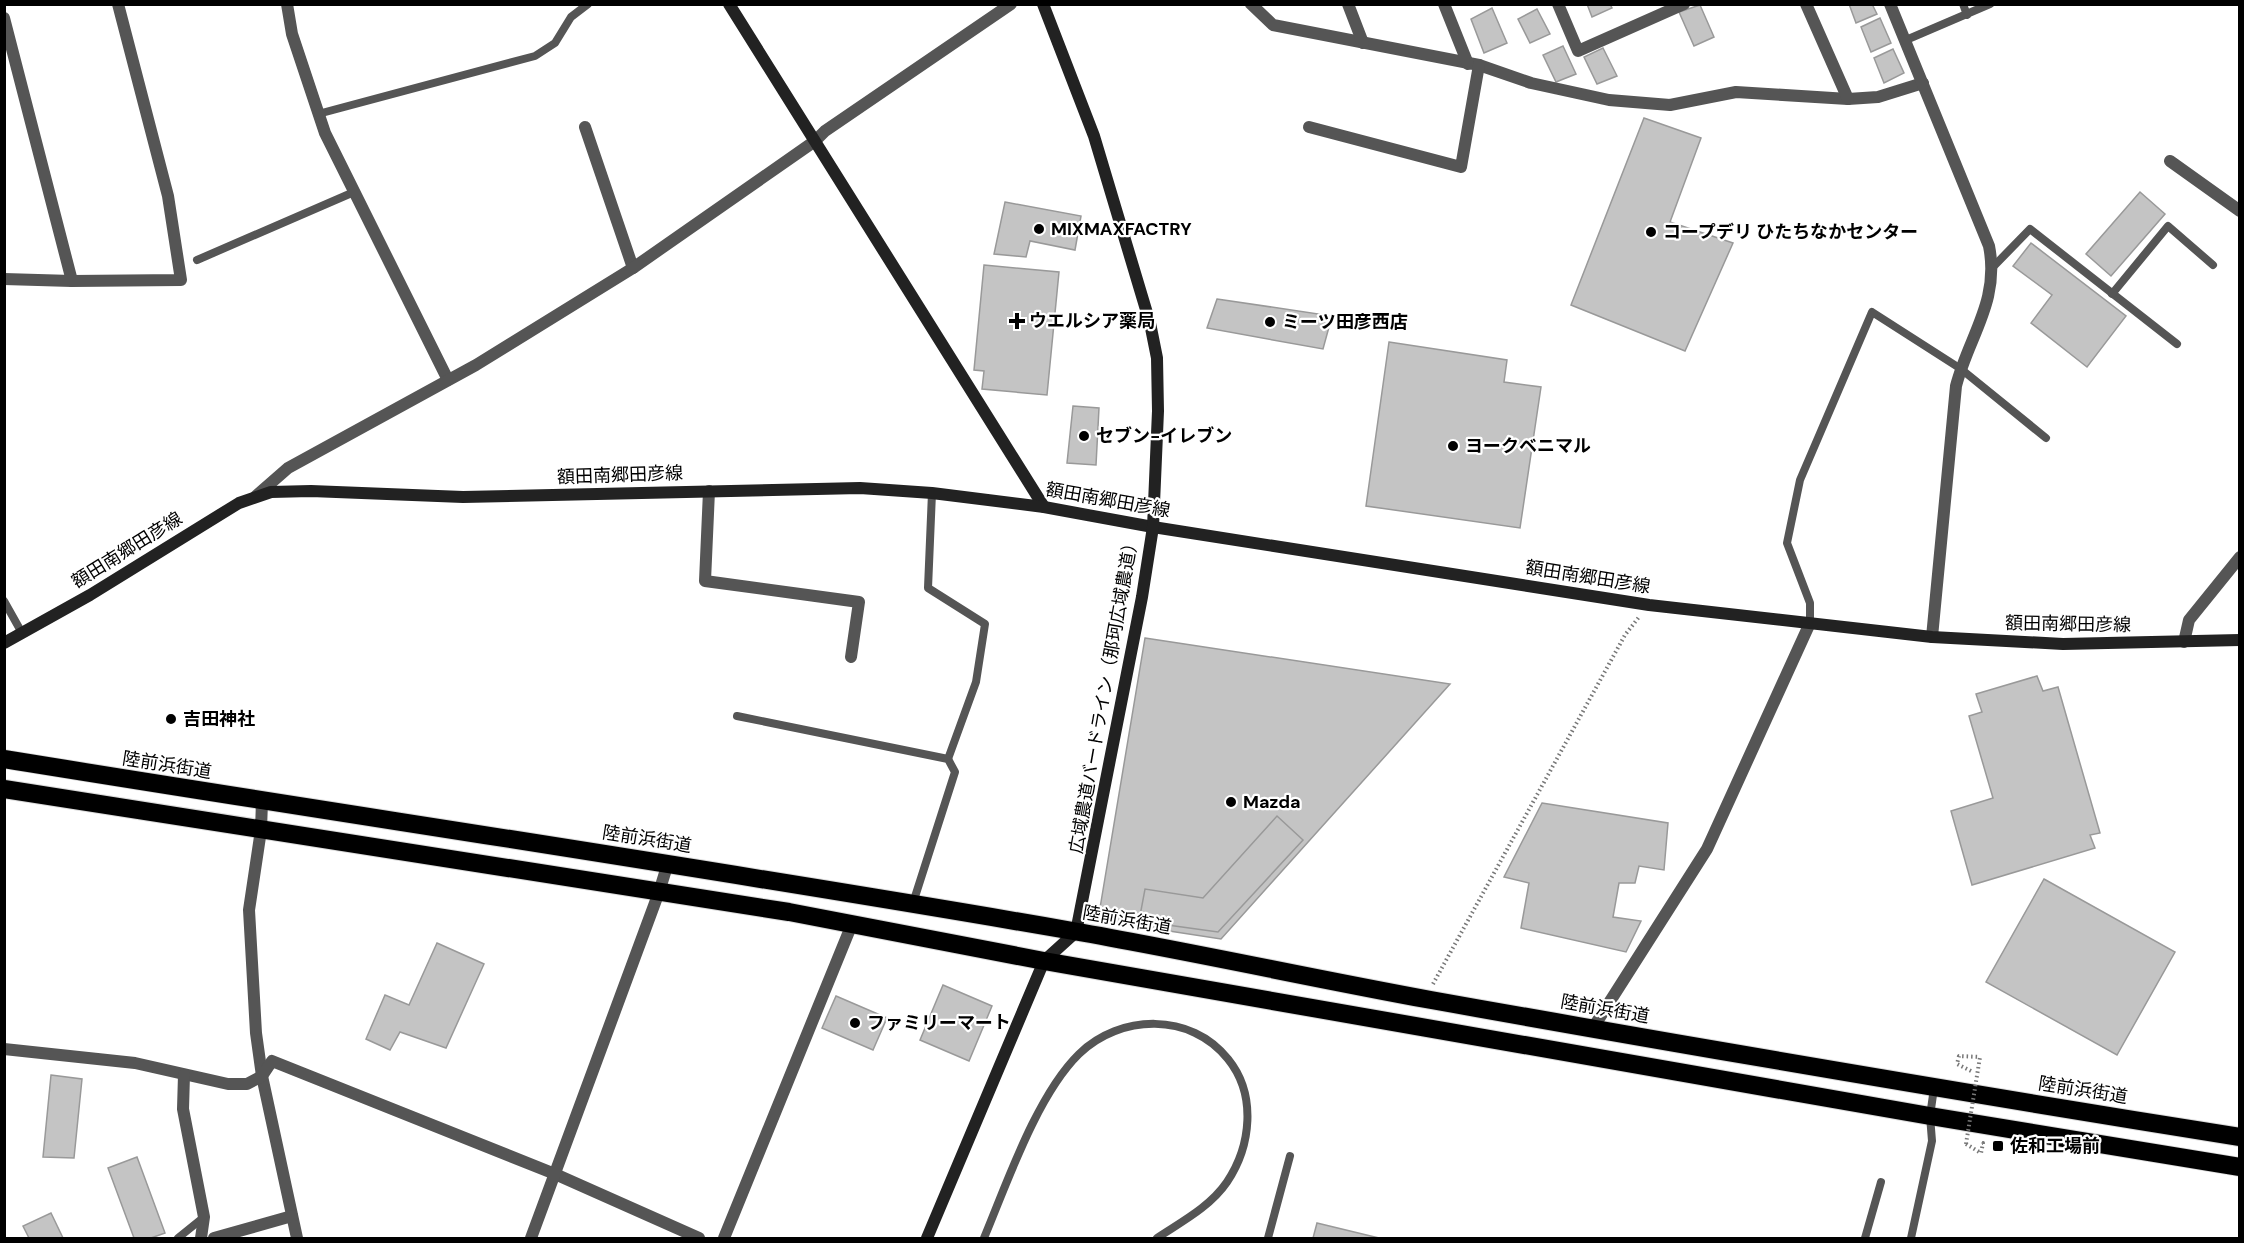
<svg xmlns="http://www.w3.org/2000/svg" width="2244" height="1243" viewBox="0 0 2244 1243" font-family="'DM Sans','Noto Sans JP',sans-serif">
<rect width="100%" height="100%" fill="#fff"/>
<!-- building -->
<g fill="#c4c4c4" stroke="#999" stroke-width="1.5">
<path d="M1587,4H1610L1612,8L1592,17Z"/>
<path d="M1849,4H1872L1877,14L1856,23Z"/>
<path d="M1700,5L1714,37L1694,46L1679,12Z"/>
<path d="M1492,8L1507,43L1484,53L1471,19Z"/>
<path d="M1537,9L1550,34L1530,43L1518,19Z"/>
<path d="M1880,18L1891,43L1871,52L1861,27Z"/>
<path d="M1563,46L1576,74L1556,82L1543,55Z"/>
<path d="M1603,48L1617,76L1597,84L1584,57Z"/>
<path d="M1893,49L1904,73L1884,83L1874,58Z"/>
<path d="M1644,118L1701,138L1670,222L1733,243L1685,351L1571,305Z"/>
<path d="M2140,192L2165,214L2111,276L2086,254Z"/>
<path d="M1005,202L1081,216L1075,250L1030,241L1026,257L994,254Z"/>
<path d="M2031,243L2126,316L2087,367L2031,323L2052,295L2013,266Z"/>
<path d="M984,265L1059,272L1047,395L982,389L984,371L974,370Z"/>
<path d="M1217,299L1332,316L1323,349L1207,328Z"/>
<path d="M1389,342L1507,360L1504,382L1541,387L1520,528L1366,506Z"/>
<path d="M1073,406L1099,408L1096,465L1067,463Z"/>
<path d="M1145,638L1450,684L1221,939L1098,920Z"/>
<path d="M2037,676L2043,691L2058,687L2100,833L2090,835L2095,848L1972,885L1951,811L1993,798L1969,716L1982,712L1976,694Z"/>
<path d="M1542,803L1668,823L1664,870L1639,866L1635,883H1619L1613,917L1641,921L1626,952L1521,928L1529,883L1504,877Z"/>
<path d="M1277,816L1303,840L1218,932L1139,921L1145,889L1203,898Z"/>
<path d="M2044,879L2175,952L2117,1055L1986,982Z"/>
<path d="M437,943L484,964L446,1048L400,1032L390,1050L366,1039L385,995L409,1005Z"/>
<path d="M943,985L992,1006L969,1061L920,1040Z"/>
<path d="M836,996L887,1018L873,1050L822,1028Z"/>
<path d="M51,1075L82,1079L74,1158L43,1157Z"/>
<path d="M137,1157L165,1233L151,1238H134L108,1168Z"/>
<path d="M51,1213L63,1238H29L23,1226Z"/>
<path d="M1317,1223L1379,1238H1313Z"/>
</g>
<g fill="none" stroke-linecap="round" stroke-linejoin="round">
<defs>
<g id="highway">
<path d="M4,759C361,817 717,869 1073,931C1193,952 1311,978 1431,1000C1700,1048 1970,1094 2240,1137"/>
<path d="M4,789L789,912L1044,961L1930,1116L2240,1167"/>
</g>
</defs>
<!-- highway casing -->
<use href="#highway" stroke="#dbdbdb" stroke-width="20"/>
<!-- path -->
<g stroke="#777" stroke-width="4" stroke-dasharray="1.5 3" stroke-linecap="butt">
<path d="M1433,984L1625,635L1639,617"/>
<path d="M1971,1071L1957,1064L1959,1056L1980,1057"/>
<path d="M1966,1144L1981,1153L1983,1143H1981"/>
</g>
<!-- lane -->
<g stroke="#555" stroke-width="8">
<path d="M1963,4L1967,15"/>
<path d="M1906,40L1990,4"/>
<path d="M318,114L535,56L555,43L571,17L588,4"/>
<path d="M197,260L354,192"/>
<path d="M1993,267L2030,229L2177,344"/>
<path d="M2112,294L2168,226L2213,265"/>
<path d="M932,493L928,588L985,624L976,682L948,759"/>
<path d="M4,601L22,633"/>
<path d="M1810,623V603L1787,543L1800,480L1872,312L1961,369L2046,438"/>
<path d="M737,716L948,759L955,772L913,903"/>
<path d="M178,1238L204,1217"/>
<path d="M984,1238C1007,1183 1037,1095 1079,1054C1120,1014 1191,1012 1228,1059C1257,1095 1251,1146 1227,1182C1210,1207 1181,1222 1157,1238"/>
<path d="M1268,1238L1290,1156"/>
<path d="M1865,1238L1881,1182"/>
<path d="M1911,1238L1932,1141L1930,1116L1934,1088"/>
</g>
<!-- street -->
<g stroke="#555" stroke-width="12">
<path d="M287,4L292,34L325,133L448,380"/>
<path d="M1251,4L1273,25L1479,65L1531,83L1609,100L1670,105L1736,92L1848,99L1878,97L1923,83"/>
<path d="M1348,4L1363,43"/>
<path d="M1444,4L1468,64"/>
<path d="M1558,4L1578,51L1684,4"/>
<path d="M1806,4L1848,99"/>
<path d="M1890,4L1989,246C2000,301 1969,336 1956,386L1932,637"/>
<path d="M4,18L72,281"/>
<path d="M585,127L633,268"/>
<path d="M1309,127L1461,167L1479,65"/>
<path d="M2170,161L2240,211"/>
<path d="M4,279L72,281L181,280L168,196L118,4"/>
<path d="M709,491L705,581L859,602L851,657"/>
<path d="M256,496L288,468L476,365L633,268L815,141L825,131L1011,4"/>
<path d="M2184,642L2189,620L2240,557"/>
<path d="M262,801L261,830L249,910L256,1033L262,1076L297,1238"/>
<path d="M1593,1028L1707,849L1810,623"/>
<path d="M4,1049L135,1063L228,1084H247L262,1076L272,1061L555,1174L699,1238"/>
<path d="M184,1075L183,1109L204,1217L201,1238"/>
<path d="M214,1238L292,1216"/>
<path d="M531,1238L659,892L668,863"/>
<path d="M724,1238L852,924"/>
</g>
<!-- secondary -->
<g stroke="#222" stroke-width="12">
<path d="M729,4L1044,507"/>
<path d="M4,643L90,595L239,503L271,492L311,491L463,497L860,488L932,493L1044,507L1153,527L1649,605L1932,637L2063,644L2240,640"/>
<path d="M927,1238L1044,961L1076,932L1142,597L1153,527L1158,411L1157,358L1150,323L1094,136L1043,4"/>
</g>
<!-- highway -->
<use href="#highway" stroke="#000" stroke-width="18"/>
<!-- path-bridge -->
<path stroke="#777" stroke-width="4" stroke-dasharray="1.5 3" stroke-linecap="butt" d="M1966,1144L1980,1057"/>
</g>
<!-- markers -->
<g fill="#000" stroke="#fff" stroke-width="2">
<circle cx="1039" cy="229" r="6"/>
<circle cx="1651" cy="232" r="6"/>
<path d="M1014 312h6v6h6v6h-6v6h-6v-6h-6v-6h6z"/>
<circle cx="1270" cy="322" r="6"/>
<circle cx="1084" cy="436" r="6"/>
<circle cx="1453" cy="446" r="6"/>
<circle cx="171" cy="719" r="6"/>
<circle cx="1231" cy="802" r="6"/>
<circle cx="855" cy="1023" r="6"/>
<rect x="1992" y="1140" width="12" height="12" rx="3"/>
</g>
<g text-anchor="middle" stroke-width="4.5" stroke-linejoin="round" paint-order="stroke">
<!-- poi labels -->
<g font-size="18" font-weight="bold" fill="#000" stroke="#fff" text-anchor="start">
<text x="1051" y="235">MIXMAXFACTRY</text>
<text x="1663" y="238">コープデリ ひたちなかセンター</text>
<text x="1029" y="327">ウエルシア薬局</text>
<text x="1282" y="328">ミーツ田彦西店</text>
<text x="1096" y="442">セブン-イレブン</text>
<text x="1465" y="452">ヨークベニマル</text>
<text x="183" y="725">吉田神社</text>
<text x="1243" y="808">Mazda</text>
<text x="867" y="1029">ファミリーマート</text>
<text x="2010" y="1152">佐和工場前</text>
</g>
<!-- street labels -->
<g font-size="18" fill="#000" stroke="#fff">
<text transform="translate(620 475) rotate(-2)" y="6">額田南郷田彦線</text>
<text transform="translate(1108 500) rotate(10)" y="6">額田南郷田彦線</text>
<text transform="translate(127 550) rotate(-32)" y="6">額田南郷田彦線</text>
<text transform="translate(1588 577) rotate(9)" y="6">額田南郷田彦線</text>
<text transform="translate(2068 624) rotate(1)" y="6">額田南郷田彦線</text>
<text transform="translate(1104 694) rotate(-80)" y="6">広域農道バードライン（那珂広域農道）</text>
<text transform="translate(167 765) rotate(9)" y="6">陸前浜街道</text>
<text transform="translate(647 839) rotate(9)" y="6">陸前浜街道</text>
<text transform="translate(1127 920) rotate(10)" y="6">陸前浜街道</text>
<text transform="translate(1605 1009) rotate(10)" y="6">陸前浜街道</text>
<text transform="translate(2083 1090) rotate(9)" y="6">陸前浜街道</text>
</g>
</g>
<!-- border -->
<rect width="2244" height="1243" fill="none" stroke="#000000" stroke-width="12"/>
</svg>
